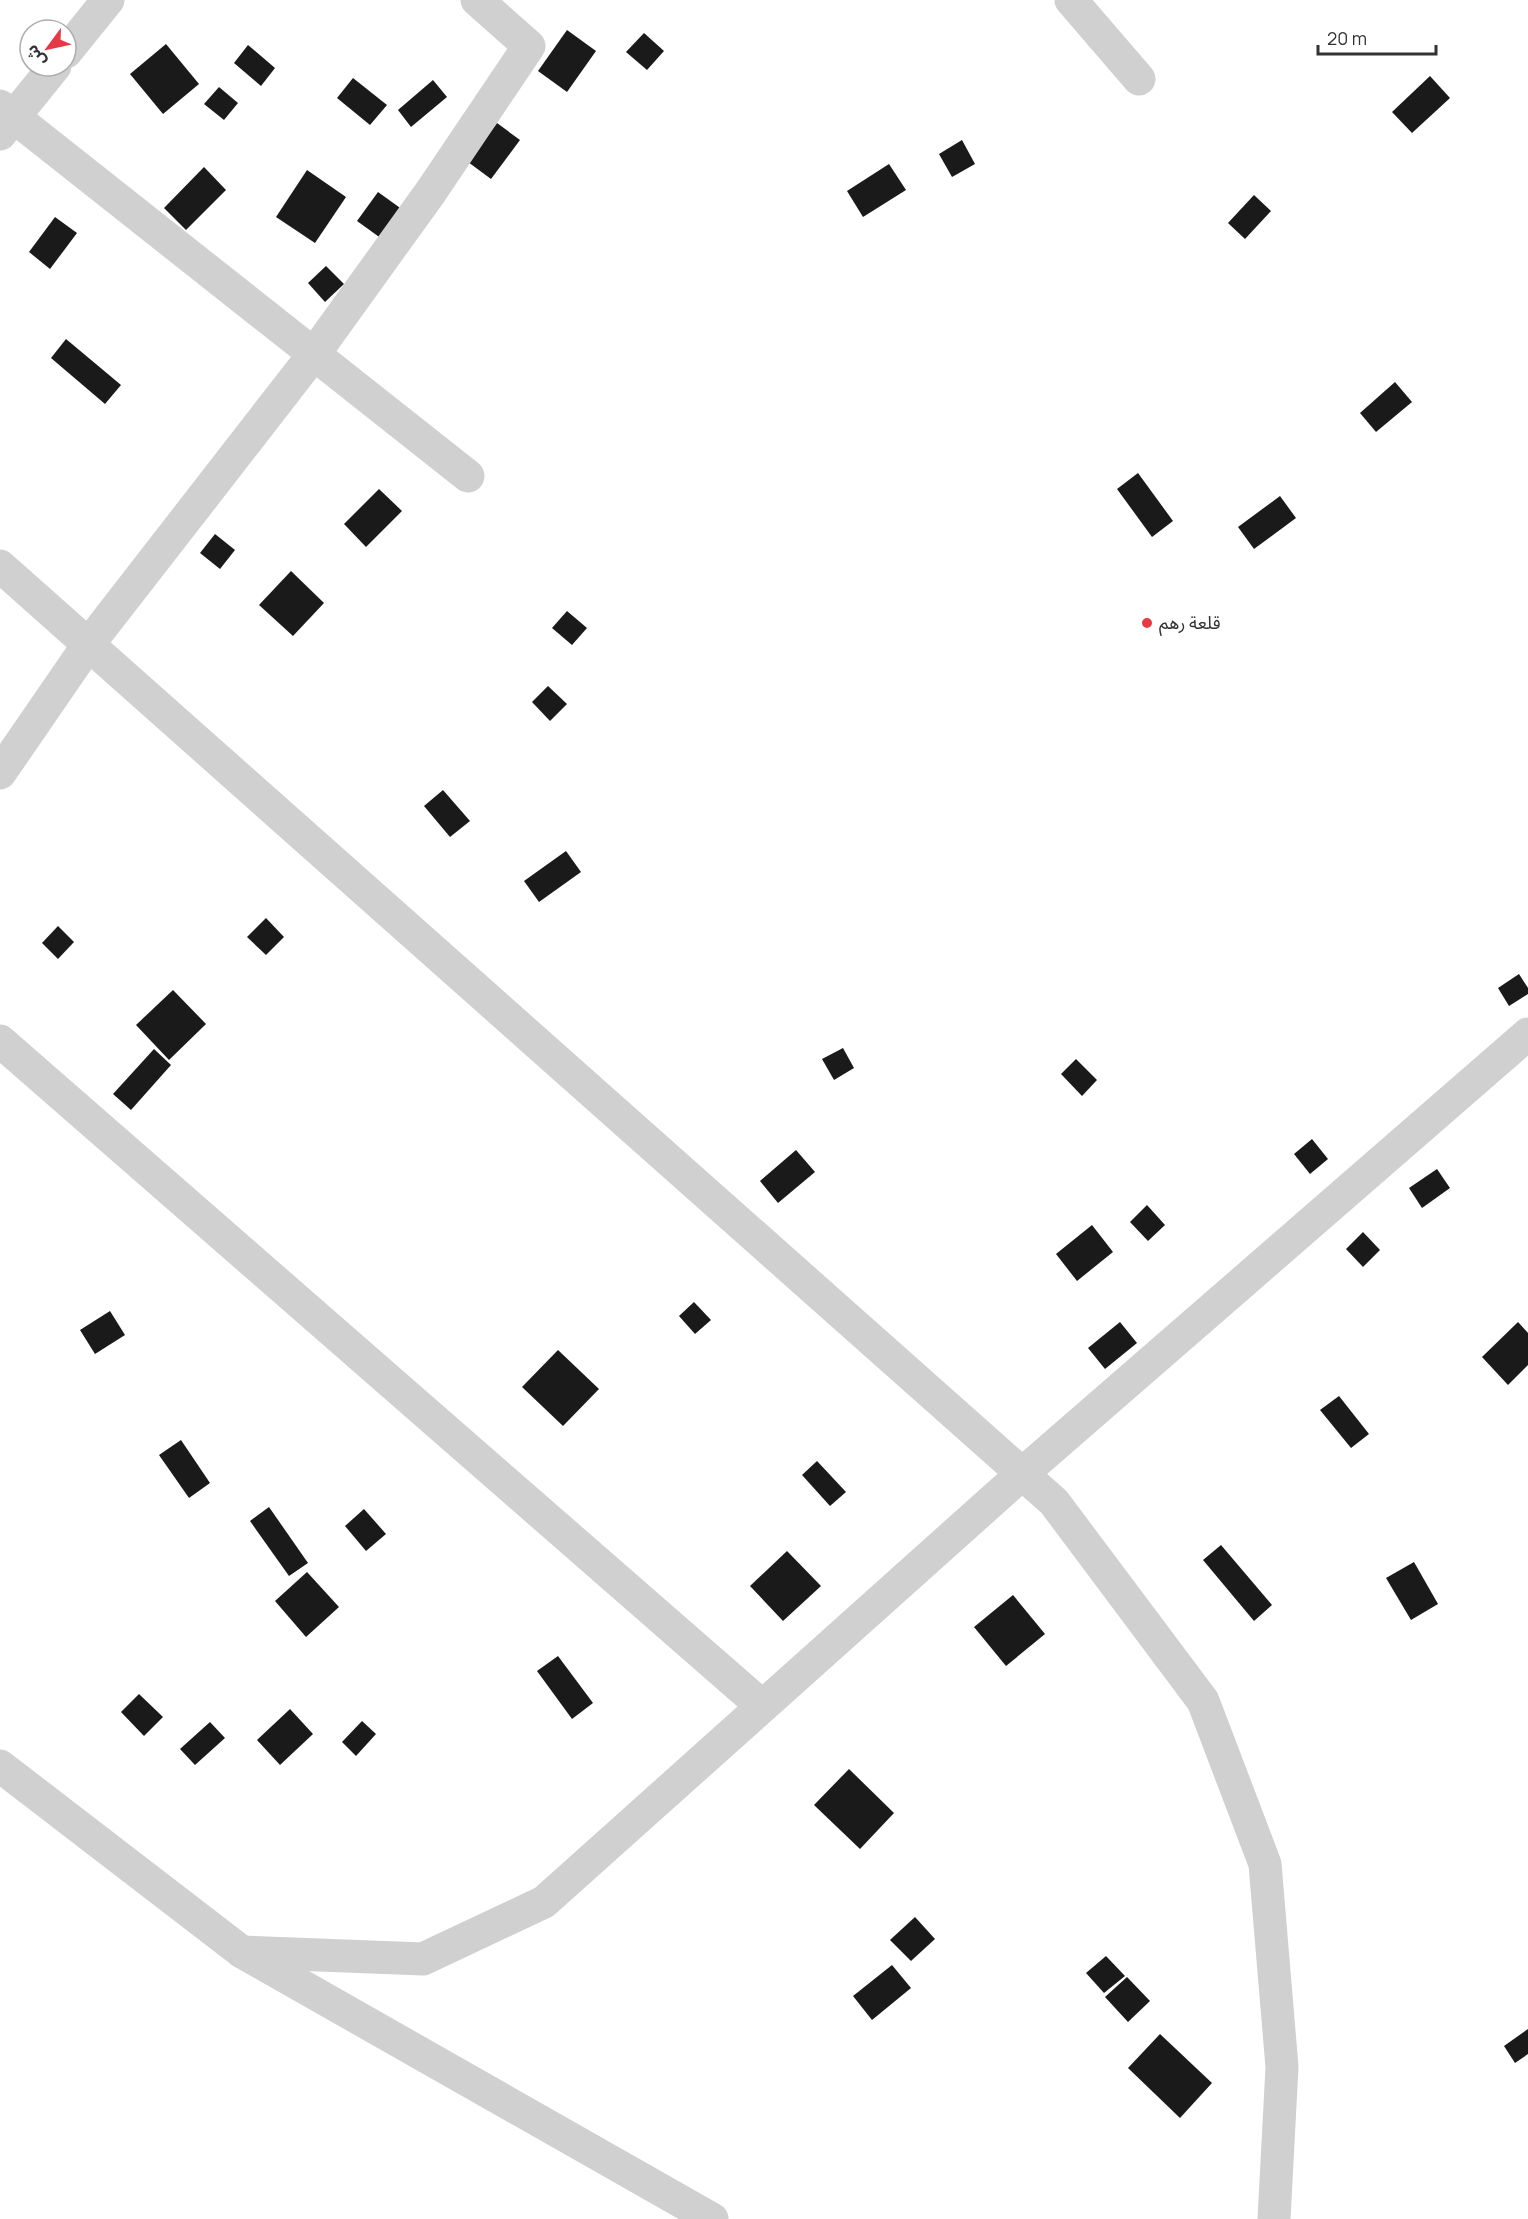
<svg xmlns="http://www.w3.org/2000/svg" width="1528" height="2219" viewBox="0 0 1528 2219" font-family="Manrope,'Noto Sans Arabic',sans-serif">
<rect width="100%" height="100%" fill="#fff"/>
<!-- building -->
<g fill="#1a1a1a">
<path d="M567,30L596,51L567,92L538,71Z"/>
<path d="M644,33L664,51L647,70L626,52Z"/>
<path d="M166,44L199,84L163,114L130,74Z"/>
<path d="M248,45L275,68L261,86L234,63Z"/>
<path d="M1430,76L1450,98L1412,133L1392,112Z"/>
<path d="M353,78L387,105L370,125L337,98Z"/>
<path d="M433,80L447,97L411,127L398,110Z"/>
<path d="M219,87L238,103L224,120L204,104Z"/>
<path d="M497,123L520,140L491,179L468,162Z"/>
<path d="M962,140L975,164L952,177L939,154Z"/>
<path d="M889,164L906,190L863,217L847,191Z"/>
<path d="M204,167L226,190L186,230L164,208Z"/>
<path d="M307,170L346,197L315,243L276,217Z"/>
<path d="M378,192L403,210L382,239L357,221Z"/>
<path d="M1254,195L1271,211L1245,239L1228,223Z"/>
<path d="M55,217L77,233L50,269L29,252Z"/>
<path d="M326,266L344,284L325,302L308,283Z"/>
<path d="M66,339L121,385L105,404L51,358Z"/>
<path d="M1395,382L1412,402L1376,432L1360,413Z"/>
<path d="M1138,473L1173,521L1152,537L1117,489Z"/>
<path d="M379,489L402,511L366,547L344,524Z"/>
<path d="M1280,496L1296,518L1254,549L1238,527Z"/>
<path d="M215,534L235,550L220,569L200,553Z"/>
<path d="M291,571L324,603L293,636L259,605Z"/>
<path d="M567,611L587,628L572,645L552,628Z"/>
<path d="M548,686L567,704L550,721L532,702Z"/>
<path d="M443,790L470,821L450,837L424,806Z"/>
<path d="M566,851L581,872L539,902L524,881Z"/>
<path d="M266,918L284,937L266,955L247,937Z"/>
<path d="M58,926L74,942L58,959L42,943Z"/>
<path d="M1519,974L1528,988V994L1509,1006L1498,988Z"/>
<path d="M173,990L206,1024L169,1060L136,1025Z"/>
<path d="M843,1048L854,1068L834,1080L822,1059Z"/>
<path d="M154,1049L171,1065L131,1110L113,1094Z"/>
<path d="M1076,1059L1097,1080L1082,1096L1061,1074Z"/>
<path d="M1312,1139L1328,1159L1310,1174L1294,1154Z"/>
<path d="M796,1150L815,1172L778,1203L760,1181Z"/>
<path d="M1437,1169L1450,1188L1422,1208L1409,1188Z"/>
<path d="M1147,1205L1165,1225L1148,1241L1130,1222Z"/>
<path d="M1092,1225L1113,1252L1077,1281L1056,1254Z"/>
<path d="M1363,1232L1380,1250L1363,1267L1346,1249Z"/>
<path d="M694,1302L711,1320L695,1334L679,1316Z"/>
<path d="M110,1311L125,1335L95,1354L80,1330Z"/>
<path d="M1120,1322L1137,1343L1105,1369L1088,1348Z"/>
<path d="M1518,1322L1528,1333V1365L1508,1385L1482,1357Z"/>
<path d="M558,1350L599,1389L563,1426L522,1387Z"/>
<path d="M1339,1396L1369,1434L1351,1448L1320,1410Z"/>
<path d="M181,1440L210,1483L189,1498L159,1455Z"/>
<path d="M817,1461L846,1492L830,1506L802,1475Z"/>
<path d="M269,1507L308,1563L289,1576L250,1521Z"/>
<path d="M364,1509L386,1534L366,1551L345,1526Z"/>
<path d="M1221,1545L1272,1605L1254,1621L1203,1560Z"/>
<path d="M787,1551L821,1586L783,1621L750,1586Z"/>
<path d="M1414,1562L1438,1604L1411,1620L1386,1578Z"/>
<path d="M307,1572L339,1607L306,1637L275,1601Z"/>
<path d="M1013,1595L1045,1634L1006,1666L974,1627Z"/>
<path d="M558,1656L593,1703L572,1719L537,1671Z"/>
<path d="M139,1694L163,1717L144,1736L121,1712Z"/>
<path d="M290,1709L313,1734L280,1765L257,1740Z"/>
<path d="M362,1721L376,1734L356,1756L342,1742Z"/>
<path d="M210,1722L225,1738L195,1765L180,1749Z"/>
<path d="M849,1769L894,1813L860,1849L814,1805Z"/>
<path d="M915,1917L935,1939L911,1961L890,1940Z"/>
<path d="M1106,1956L1125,1976L1104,1993L1086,1973Z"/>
<path d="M892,1965L911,1988L872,2020L853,1996Z"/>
<path d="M1127,1977L1150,2001L1128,2022L1105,1997Z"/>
<path d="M1528,2029V2054L1515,2063L1504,2046Z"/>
<path d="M1160,2034L1212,2083L1180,2118L1128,2068Z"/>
</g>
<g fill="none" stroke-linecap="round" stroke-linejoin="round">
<!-- street -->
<g stroke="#d0d0d0" stroke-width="33">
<path d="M1071,0L1139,79"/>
<path d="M66,52L108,0"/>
<path d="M0,106L468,476"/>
<path d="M0,134L55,66"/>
<path d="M0,566L1054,1502L1203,1701L1265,1864L1282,2067L1274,2219"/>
<path d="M0,773L88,645L314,354L430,193L529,46L477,0"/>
<path d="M0,1041L762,1706"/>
<path d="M0,1766L242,1952L712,2219"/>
<path d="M242,1952L423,1959L544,1902L1022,1474L1528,1034"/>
</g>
</g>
<!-- markers -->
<circle fill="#e63946" stroke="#fff" stroke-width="2" cx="1147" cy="623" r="6"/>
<g text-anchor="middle" stroke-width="6" stroke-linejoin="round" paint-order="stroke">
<!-- poi labels -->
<g font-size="18" fill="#333" stroke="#fff" text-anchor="start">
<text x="1159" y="629">قلعة رهم</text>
</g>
</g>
<!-- north arrow -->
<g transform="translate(48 48) rotate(237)"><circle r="28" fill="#ffffff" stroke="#adadad" stroke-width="1.5"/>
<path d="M0-4.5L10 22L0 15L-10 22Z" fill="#e63946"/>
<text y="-9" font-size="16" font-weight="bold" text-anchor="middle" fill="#333333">ش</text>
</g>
<!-- scale -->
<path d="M1318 45v9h118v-9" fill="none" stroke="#333333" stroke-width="3"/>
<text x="1327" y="45" font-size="18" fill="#333333" stroke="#ffffff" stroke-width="4.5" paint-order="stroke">20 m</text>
</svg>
